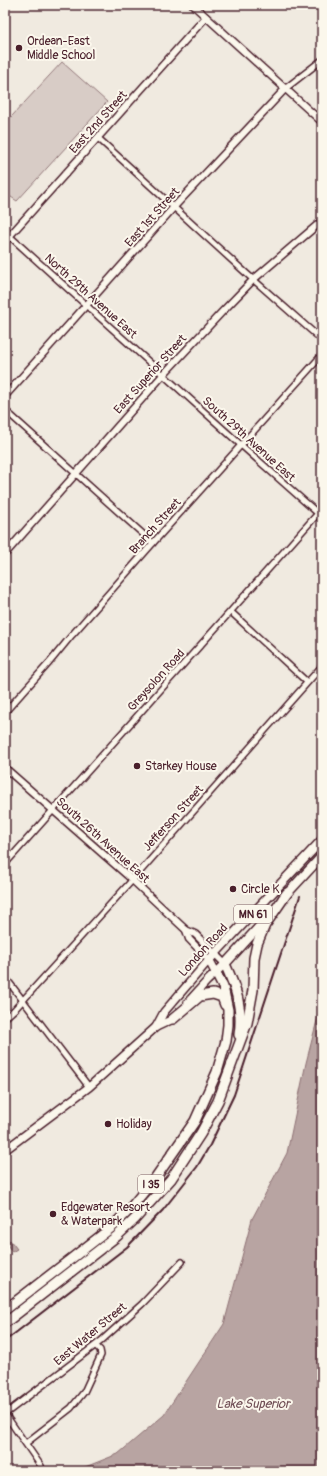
<svg xmlns="http://www.w3.org/2000/svg" width="327" height="1476" viewBox="0 0 327 1476" font-family="Pangolin,sans-serif">
<rect width="100%" height="100%" fill="#f0eae0"/>
<filter id="ink" filterUnits="userSpaceOnUse"><feTurbulence type="fractalNoise" baseFrequency=".025" numOctaves="2"/><feDisplacementMap in="SourceGraphic" scale="8" xChannelSelector="R" yChannelSelector="G"/><feConvolveMatrix kernelMatrix="1 2 1 2 8 2 1 2 1" color-interpolation-filters="sRGB"/></filter>
<g filter="url(#ink)">
<!-- green -->
<path fill="#d8ccc6" stroke="#917678" d="M62,62L107,102L17,201L5,193V122L12,116Z"/>
<!-- water -->
<g fill="#b8a4a2" stroke="#8c6f72">
<path d="M322,1001V1471H75L118,1454L164,1415L224,1324L252,1219L287,1153L306,1063Z"/>
<path d="M10,1240L17,1249L12,1252L6,1243Z"/>
</g>
<g fill="none" stroke-linecap="round" stroke-linejoin="round">
<defs>
<g id="minor">
<path d="M286,88L322,60"/>
<path d="M98,138L247,274L322,340"/>
<path d="M5,232L241,445L322,517"/>
<path d="M5,410L153,543"/>
<path d="M231,612L307,682"/>
<path d="M5,712L49,663L72,635L153,543L322,355"/>
<path d="M5,864L322,509"/>
<path d="M5,977L89,1087"/>
<path d="M5,1018L15,1009L137,875L322,666"/>
<path d="M5,1414L101,1341L142,1304L182,1262"/>
<path d="M5,1414L41,1466"/>
<path d="M26,1443L71,1408L84,1392L101,1355L100,1350L96,1346"/>
</g>
<g id="tertiary">
<path d="M193,5L322,122"/>
<path d="M5,241L206,17"/>
<path d="M5,396L174,207L286,88"/>
<path d="M5,554L163,375L221,313L254,279L322,221"/>
<path d="M5,768L127,875L186,930L195,934L225,964"/>
<path d="M186,930L189,939L209,960"/>
</g>
<g id="secondary">
<path d="M188,1002L207,981L225,964"/>
<path d="M156,1027L164,1012L209,960"/>
<path d="M5,1150L89,1087L156,1027L173,1019L176,1016"/>
</g>
<g id="trunk">
<path d="M283,898L322,856"/>
<path d="M225,964L267,918"/>
<path d="M216,973L209,960L322,840"/>
</g>
<g id="motorway">
<path d="M225,964C236,988 243,1008 239,1035"/>
<path d="M173,1019L200,996L213,994L222,997L225,1005"/>
<path d="M5,1310L111,1228L128,1211L156,1177L195,1121L217,1072L226,1041L228,1025V1010L223,987L216,973"/>
<path d="M5,1323L117,1236L135,1219L171,1179L201,1133L218,1101L247,1023L253,990L254,958L257,944L265,925L287,893"/>
</g>
</defs>
<!-- minor casing -->
<use href="#minor" stroke="#4a1f2b" stroke-width="8"/>
<!-- tertiary casing -->
<use href="#tertiary" stroke="#4a1f2b" stroke-width="9"/>
<!-- secondary casing -->
<use href="#secondary" stroke="#4a1f2b" stroke-width="10"/>
<!-- trunk casing -->
<use href="#trunk" stroke="#4a1f2b" stroke-width="11"/>
<!-- motorway casing -->
<use href="#motorway" stroke="#4a1f2b" stroke-width="12"/>
<!-- minor -->
<use href="#minor" stroke="#fbf7ec" stroke-width="5"/>
<!-- tertiary -->
<use href="#tertiary" stroke="#fbf7ec" stroke-width="6"/>
<!-- secondary -->
<use href="#secondary" stroke="#fbf7ec" stroke-width="7"/>
<!-- trunk -->
<use href="#trunk" stroke="#fbf7ec" stroke-width="8"/>
<!-- motorway -->
<use href="#motorway" stroke="#fbf7ec" stroke-width="9"/>
<!-- rail -->
<path stroke="#4a1f2b" stroke-width="2" d="M5,1341L127,1247L163,1210L197,1167L210,1145L234,1095L300,896"/>
</g>
</g>
<!-- markers -->
<g fill="#4a1f2b" stroke="#fbf7ec" stroke-width="1.5">
<circle cx="19" cy="48" r="4"/>
<circle cx="137" cy="766" r="4"/>
<circle cx="233" cy="889" r="4"/>
<circle cx="108" cy="1124" r="4"/>
<circle cx="53" cy="1214" r="4"/>
</g>
<g text-anchor="middle" stroke-width="4" stroke-linejoin="round" paint-order="stroke">
<!-- shield labels -->
<g fill="#fbf7ec" stroke="#7f6065" stroke-width="1">
<rect x="234" y="905" width="38" height="18" rx="3"/>
<rect x="138" y="1175" width="26" height="18" rx="3"/>
</g>
<g font-size="11" font-weight="bold" fill="#4a1f2b">
<text x="253" y="918">MN 61</text>
<text x="151" y="1188">I 35</text>
</g>
<!-- poi labels -->
<g font-size="12" fill="#4a1f2b" stroke="#fbf7ec" text-anchor="start">
<text x="27" y="45">Ordean-East<tspan x="27" dy="14">Middle School</tspan></text>
<text x="145" y="770">Starkey House</text>
<text x="241" y="893">Circle K</text>
<text x="116" y="1128">Holiday</text>
<text x="61" y="1211">Edgewater Resort<tspan x="61" dy="14">&amp; Waterpark</tspan></text>
</g>
<!-- street labels -->
<g font-size="12" fill="#4a1f2b" stroke="#fbf7ec">
<text transform="translate(98 122) rotate(-48)" y="4">East 2nd Street</text>
<text transform="translate(152 217) rotate(-48)" y="4">East 1st Street</text>
<text transform="translate(91 296) rotate(42)" y="4">North 29th Avenue East</text>
<text transform="translate(150 374) rotate(-48)" y="4">East Superior Street</text>
<text transform="translate(249 439) rotate(42)" y="4">South 29th Avenue East</text>
<text transform="translate(155 526) rotate(-48)" y="4">Branch Street</text>
<text transform="translate(156 680) rotate(-48)" y="4">Greysolon Road</text>
<text transform="translate(173 818) rotate(-48)" y="4">Jefferson Street</text>
<text transform="translate(103 840) rotate(42)" y="4">South 26th Avenue East</text>
<text transform="translate(203 950) rotate(-48)" y="4">London Road</text>
<text transform="translate(90 1334) rotate(-40)" y="4">East Water Street</text>
</g>
<!-- water labels -->
<g font-size="13" font-style="italic" fill="#704e55" stroke="#fbf7ec">
<text x="253" y="1408">Lake Superior</text>
</g>
</g>
<!-- margin -->
<rect width="327" height="1476" fill="none" stroke="#fbf7ec" stroke-width="20"/>
<rect x="10" y="10" width="307" height="1456" fill="none" stroke="#4a1f2b" stroke-width="1.5" filter="url(#ink)"/>
</svg>
